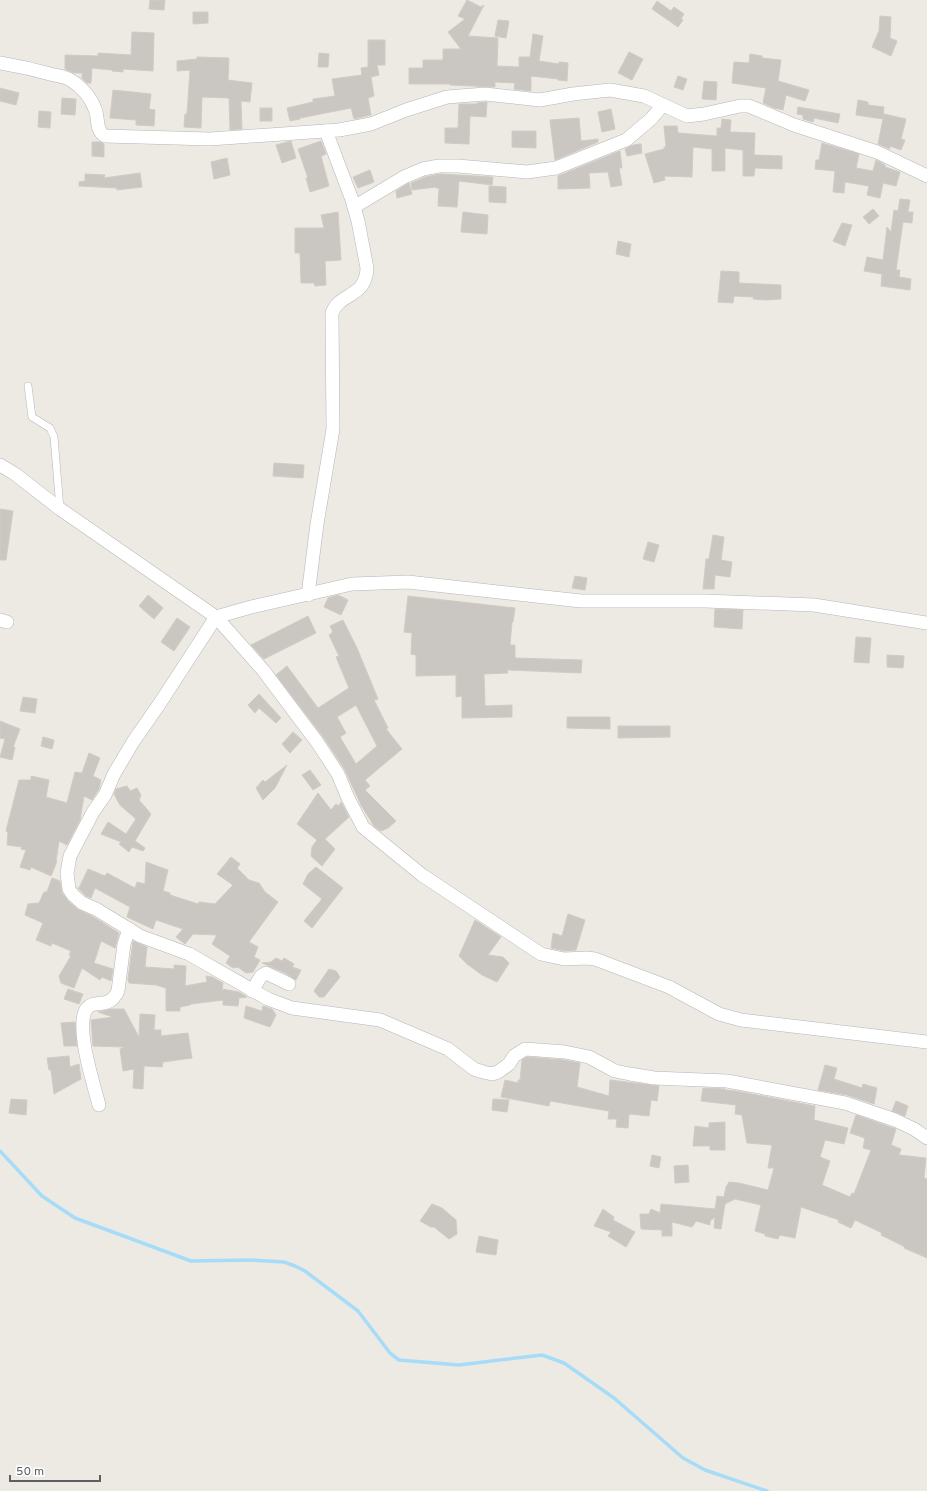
<svg xmlns="http://www.w3.org/2000/svg" width="927" height="1491" viewBox="0 0 927 1491" font-family="Overpass,sans-serif">
<rect width="100%" height="100%" fill="#edeae3"/>
<g fill="none" stroke-linecap="round" stroke-linejoin="round">
<!-- stream -->
<path stroke="#a7dcf8" stroke-width="3.5" d="M0,1151L42,1196L75,1218L191,1261L251,1260L284,1262L295,1266L305,1271L358,1311L390,1353L399,1360L459,1365L542,1355L564,1363L614,1398L683,1458L705,1470L767,1491"/>
</g>
<!-- building -->
<g fill="#cac7c2" stroke="#d1cbc2" fill-rule="evenodd">
<path d="M150,0H165L164,10L149,9Z"/>
<path d="M467,0L481,7L484,5L468,36L498,38L497,66L519,67V57H530L533,34L543,36L539,61L559,64V62L568,63L567,81L558,80V79L531,76V91L514,89L515,83L495,82V87L450,85V84H409V68H423V60H443V49H461L448,32L465,19L458,16Z"/>
<path d="M657,1L671,11L674,7L684,14L681,19L683,20L678,27L652,9Z"/>
<path d="M193,12H208V23L193,24Z"/>
<path d="M880,16L891,17L890,38L897,41L891,56L872,47L879,31Z"/>
<path d="M498,20L509,21L506,38L495,36Z"/>
<path d="M132,32L154,33L153,71L123,69V72L112,71V70L92,68L91,83H87L82,78V73H74L65,69V55L98,56V53L131,55Z"/>
<path d="M368,40H385V65H377L379,75L371,77L374,96L368,98L371,115L354,119L351,108L300,118V119L290,121L287,108L313,102V99L335,96L332,79L362,75L361,68L368,67Z"/>
<path d="M629,52L643,59L632,80L618,73Z"/>
<path d="M319,53L329,54L328,67H318Z"/>
<path d="M750,54L762,56V58L781,60L778,81L809,90L805,101L786,95L783,110L774,108L763,103L766,88L732,83L734,62L749,63Z"/>
<path d="M197,57L229,58L228,80L252,83L250,102L241,101L242,129L230,130L229,98L202,97L201,128L184,127L185,114H187L190,70L177,71V61L197,59Z"/>
<path d="M678,76L687,79L683,90L674,87Z"/>
<path d="M704,81L717,82L716,100L702,99Z"/>
<path d="M0,88L19,93L16,105L0,101Z"/>
<path d="M113,90L151,94L149,109L155,110L154,126L136,125V120L110,118Z"/>
<path d="M62,98L76,99L75,115L61,114Z"/>
<path d="M858,100L868,102V105L884,107L883,119L856,115Z"/>
<path d="M487,102L486,117L470,116L469,144L445,143V128H458L459,104H477V103Z"/>
<path d="M798,107L840,114L838,123L814,118L813,122L803,119V115L797,114Z"/>
<rect x="260" y="108" width="12" height="13"/>
<path d="M611,109L615,129L602,132L598,112Z"/>
<path d="M39,111L51,112L50,128L38,127Z"/>
<path d="M884,114L906,119L901,139L905,140L901,150L890,146V149L878,144Z"/>
<path d="M579,118L581,141L598,139V142L555,160L550,120Z"/>
<path d="M722,119L731,120L730,132L755,133L754,155L782,156V169L755,168L754,176H743V150L725,148V171H712V149L693,147L692,177L664,176L665,180L654,183L645,154L664,149V147H666L664,126H677L678,133L717,136V128H721Z"/>
<path d="M512,131H536V148L512,147Z"/>
<path d="M291,141L296,158L282,163L276,145Z"/>
<path d="M321,141L326,154L321,156L329,186L310,192L306,178H308L298,149Z"/>
<path d="M92,142H100L104,144V157L92,156Z"/>
<path d="M822,143L859,154L856,168L873,171L876,160L885,165V167L900,172L896,186L883,183L880,198L867,195L869,186L845,182L844,193L833,192L835,171L815,169L816,160H819Z"/>
<path d="M641,144L642,153L627,156L625,149L633,145Z"/>
<path d="M620,151L622,168H619L622,185L611,187L608,172L589,173L590,188L558,189V176Z"/>
<path d="M227,158L230,175L214,179L211,162Z"/>
<path d="M370,170L374,182L358,188L353,177Z"/>
<path d="M140,173L142,187L117,190V188L79,186V182L85,181V174L105,175L104,178Z"/>
<path d="M440,174L493,177L492,185L459,181L457,207L438,206L439,188H436V187L412,190L411,183L425,177Z"/>
<path d="M409,183L412,194L397,198L396,191Z"/>
<path d="M489,186L506,187V203L489,202Z"/>
<path d="M900,199L910,200L908,212H913L912,223L903,222L896,270H900L899,277L911,279L910,290L881,286L882,274L864,271L867,257L883,260L887,227L891,232L894,210L898,211Z"/>
<path d="M873,209L879,216L869,224L863,217Z"/>
<path d="M338,212L341,260L325,261L326,285L315,286L314,283H301L300,253H295V228H324L321,215Z"/>
<path d="M463,212L488,215L487,234L461,232Z"/>
<path d="M842,223L852,225L845,246L833,241Z"/>
<path d="M618,241L631,244L629,257L616,254Z"/>
<path d="M721,271L739,272V283L781,285V299L765,300L753,299L754,297L734,296L733,303L718,302Z"/>
<path d="M274,463L304,465L303,478L273,476Z"/>
<path d="M0,509L13,511L6,560H0Z"/>
<path d="M713,535L724,537L721,560L732,562L730,577L715,575L714,589H703L706,559H709Z"/>
<path d="M648,542L659,545L654,562L643,559Z"/>
<path d="M575,576L587,578L585,590L572,588Z"/>
<path d="M148,595L163,608L154,619L139,606Z"/>
<path d="M338,595L348,600L341,615L324,607L328,598Z"/>
<path d="M408,596L515,608L513,622H512L510,645H515V658L582,660L581,673L507,670L508,673L484,674L485,706L512,705V717L462,718V696L456,697V675L416,676V655L411,654L412,633L404,632Z"/>
<path d="M715,609L743,610L742,629L714,627Z"/>
<path d="M308,616L316,633L264,659L251,645Z"/>
<path d="M177,618L190,627L174,651L161,642Z"/>
<path d="M343,620L357,648L378,699L374,700L388,728L386,729L402,749L365,780L370,786L365,790L396,821L388,828L381,831L374,826L361,805L345,770L324,738L276,675L287,666L318,708L349,688L336,657L339,656L329,635L333,632L330,626ZM356,705L377,746L356,764L340,737L346,733L337,717Z"/>
<path d="M856,637L871,638L869,663L854,662Z"/>
<path d="M887,655L904,656L903,668L887,667Z"/>
<path d="M259,694L281,718L276,723L259,708L255,713L248,705Z"/>
<path d="M23,697L37,699L35,713L20,711Z"/>
<path d="M567,717H610V729L567,728Z"/>
<path d="M0,721L20,729L13,747H15L12,760L0,757L5,739L0,738Z"/>
<path d="M618,726H670V737L618,738Z"/>
<path d="M293,732L302,740L290,753L282,744Z"/>
<path d="M43,737L54,740L52,749L41,746Z"/>
<path d="M89,753L100,758L93,776L101,780L99,789L92,800L84,796L80,820L67,845L59,841L56,861H57L51,876L31,867L30,870L20,867L26,850L21,849L22,847L7,845L8,832L6,831L19,780H31V776L49,780L46,797L67,803L75,772L82,773Z"/>
<path d="M287,765L275,788L263,800L256,788L263,780L265,782Z"/>
<path d="M310,770L321,785L313,790L302,775Z"/>
<path d="M127,786L130,791L137,788L141,795L139,800L151,814L135,841L145,848L143,851L132,847L129,852L119,844L121,842L101,834L108,822L126,834L136,819L120,805L114,794L116,789Z"/>
<path d="M318,793L331,810L336,804L339,806L341,802L349,817L325,839L335,849L322,866L311,856L312,847L317,840L297,824Z"/>
<path d="M231,857L240,864L237,868L249,880L259,883L265,892L278,902L249,942L258,947L254,957L260,960L253,972L246,973L238,967L233,968L226,963L230,956L212,944L217,935L193,934L185,944L176,937L183,929L156,920L153,929L127,917L130,907L95,888L91,898L86,896L78,888H79L88,869L105,876L107,873L135,888L137,882L145,884L146,862L168,870L163,891L170,893V895L198,904L199,902L215,904L233,885L217,874Z"/>
<path d="M316,867L343,888L312,928L304,921L322,899L303,884L308,874Z"/>
<path d="M52,878L60,881L62,893L68,901L77,909L92,916L119,933L115,948L101,941L94,963L113,969L111,981L102,977L100,980L82,968L74,988L61,983L59,976L71,956L69,955L71,951L52,943L51,946L36,940L43,923L25,915L28,904L39,903L44,892H47Z"/>
<path d="M568,914L585,920L576,950L565,951L551,948L553,933L562,936Z"/>
<path d="M475,920L501,937L488,955L503,957L509,963L497,982L482,975L467,964L459,956Z"/>
<path d="M133,941L147,947L145,967L174,969V965L186,966L185,986L207,982L206,976L212,977L223,983L222,989L239,992L247,997L239,998L238,1006L223,1005V1000L191,1004L190,1005L180,1007V1011H166V988L156,985L129,983L128,979Z"/>
<path d="M276,958L282,961L284,958L294,964L292,967L301,970L296,980L285,973L262,963L271,962Z"/>
<path d="M329,969L336,971L340,977L324,997H319L314,991Z"/>
<path d="M68,989L83,994L79,1004L64,999Z"/>
<path d="M246,1006L262,1011L263,1006L272,1009L276,1015L270,1027L244,1018Z"/>
<path d="M111,1009H124L139,1037L140,1014L155,1015L154,1030H161V1036L188,1033L192,1058L163,1062L162,1067L144,1066L143,1089L133,1088L134,1069L123,1071L120,1049L125,1047L93,1046L91,1020L113,1017L98,1012Z"/>
<path d="M75,1022L77,1046H64L61,1023Z"/>
<path d="M69,1056L70,1067L79,1064L81,1079L54,1094L51,1070H49L47,1058Z"/>
<path d="M527,1057L564,1060L580,1063L577,1087L609,1096L610,1080L659,1086L657,1101L651,1100L649,1116L629,1114L628,1128L616,1127L617,1119H608L609,1111L550,1101L549,1106L501,1097L505,1080L518,1083V1080H520L522,1060Z"/>
<path d="M825,1065L837,1068L834,1079L862,1088L863,1084L877,1088L874,1104L847,1095L818,1090Z"/>
<path d="M703,1088L725,1089V1090L736,1091L815,1106L814,1120L848,1128L844,1144L825,1140L820,1157L830,1161L822,1185L850,1197L852,1193L854,1194L871,1150L863,1148L865,1138L850,1133L856,1115L896,1129L891,1145L901,1149L899,1155L926,1158L924,1178L927,1179V1258L904,1248L905,1247L881,1235L882,1233L855,1220L851,1228L838,1222L839,1220L801,1207L795,1238L780,1235L778,1239L765,1236V1234L755,1231L761,1205L735,1199L725,1204L721,1229L714,1228L715,1217L710,1221V1225L696,1221L692,1227L672,1222V1236H662V1230L641,1229L640,1214H649L651,1209L660,1213L661,1204L715,1209L717,1196L724,1197L726,1187L729,1182L739,1183L768,1190L774,1168H768L772,1145L747,1143L742,1115L735,1114L736,1105L701,1101Z"/>
<path d="M11,1099L27,1100L26,1115L9,1113Z"/>
<path d="M493,1099L509,1100L507,1112L492,1110Z"/>
<path d="M896,1101L908,1106L905,1116L892,1111Z"/>
<path d="M725,1122V1150H710V1146H693L695,1126L709,1128V1123Z"/>
<path d="M652,1155L661,1157L659,1168L650,1166Z"/>
<path d="M688,1165L689,1182L675,1183L674,1166Z"/>
<path d="M432,1204L442,1208L456,1220L457,1234L449,1239L434,1227H431L420,1221Z"/>
<path d="M603,1209L614,1217L613,1220L635,1232L626,1247L608,1236L611,1232L594,1226Z"/>
<path d="M479,1236L498,1240L496,1255L476,1252Z"/>
</g>
<g fill="none" stroke-linecap="round" stroke-linejoin="round">
<defs>
<path id="lane" d="M28,386L32,417L50,428L54,437L60,509"/>
<g id="street">
<path d="M0,63C18,66 36,70 54,75C60,76 67,77 72,81C82,87 91,98 95,109C99,118 95,130 105,136L210,139L339,130L371,124L406,110L447,97L485,94L540,100L573,94L610,90L644,96L687,116L704,114L740,106H749L794,125L877,152L927,176"/>
<path d="M354,207L404,177L423,169L439,166H458L527,172L556,168L626,140L651,119L663,105"/>
<path d="M0,465L15,474L60,509L216,617L251,607L352,584L408,582L581,601H705L814,605L927,623"/>
<path d="M308,595L317,524L333,429L332,313C340,292 366,298 367,268L358,221L352,200L326,131"/>
<path d="M0,620L7,622"/>
<path d="M252,991L261,976L266,973L289,984"/>
<path d="M927,1042L741,1020L719,1014L669,987L595,959L587,958L564,959L541,954L422,875L363,827L348,798L338,774L317,742L263,670L216,617L160,703L133,742L114,774L105,795L93,812L70,856L67,873L69,889L73,895L82,903L96,909L140,936L189,954L268,999L292,1008L380,1020L448,1049L474,1069L483,1072L492,1074L498,1072L509,1064L514,1056L525,1049L565,1052L589,1057L615,1071L630,1074L654,1078L727,1081L845,1103L895,1120L914,1129L927,1138"/>
<path d="M99,1105C94,1085 74,1025 87,1008C95,999 109,1010 118,991L124,944L129,929"/>
</g>
</defs>
<!-- lane casing -->
<use href="#lane" stroke="#b3b6b9" stroke-width="8"/>
<!-- street casing -->
<use href="#street" stroke="#b3b6b9" stroke-width="14"/>
<!-- lane -->
<use href="#lane" stroke="#fff" stroke-width="7"/>
<!-- street -->
<use href="#street" stroke="#fff" stroke-width="13"/>
</g>
<!-- scale -->
<path d="M10 1475v6h90v-6" fill="none" stroke="#5b5f62" stroke-width="2"/>
<text x="16" y="1475" font-size="12" fill="#5b5f62" stroke="#ffffff" stroke-width="3" paint-order="stroke">50 m</text>
</svg>
